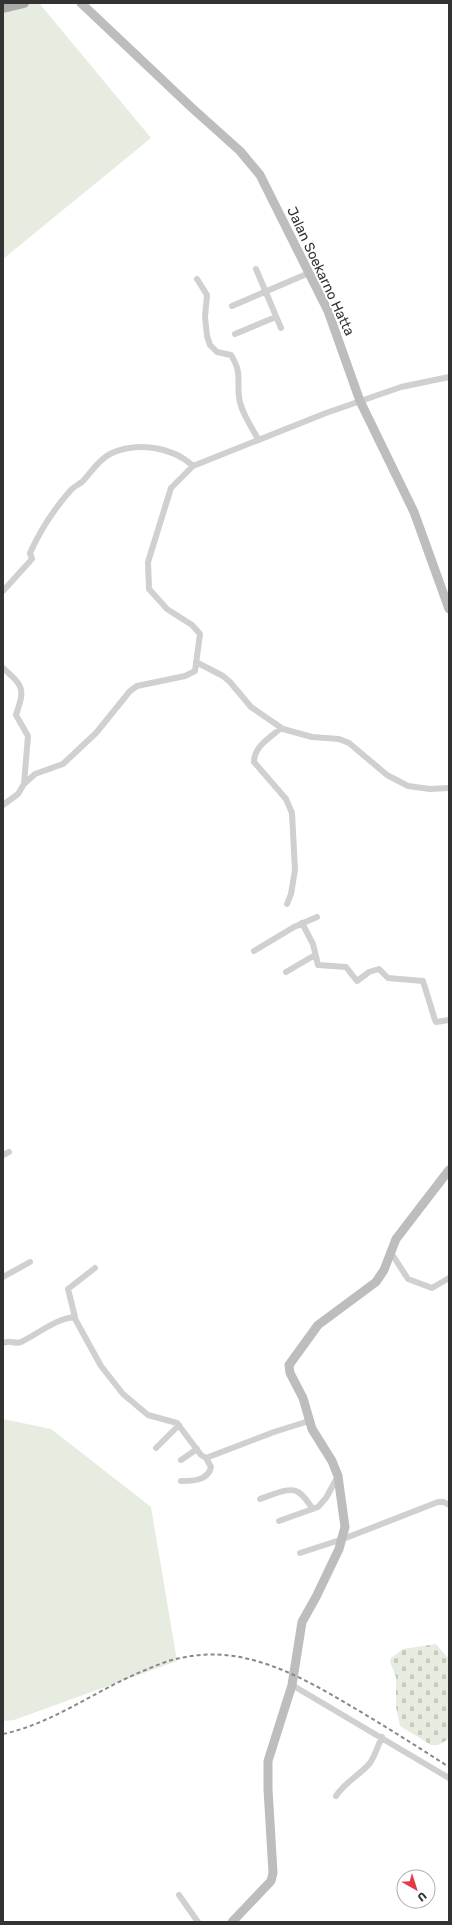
<svg xmlns="http://www.w3.org/2000/svg" width="452" height="1925" font-family="Rubik,sans-serif">
  <defs>
    <pattern id="cemetery-stones" width="16" height="16" patternUnits="userSpaceOnUse"><rect width="16" height="16" fill="#e6ecdf"/><path d="M2 7V4a2 2 0 0 1 4 0v3zM10 15v-3a2 2 0 0 1 4 0v3z" fill="#c6cbc0"/></pattern>
  </defs>
  <rect width="100%" height="100%" fill="#fff"/>
  <!-- green -->
  <path fill="#e6ecdf" d="M3,3H39L151,138L3,259Z
    M3,1419L51,1429L151,1507L177,1661L14,1720L3,1721Z"/>
  <!-- cemetery -->
  <path fill="url(#cemetery-stones)" d="M436,1644L449,1659V1739L438,1745H431L400,1726L396,1707V1677L390,1662L391,1658L403,1649Z"/>
  <g fill="none" stroke-linecap="round" stroke-linejoin="round">
    <!-- street -->
    <path stroke="#d0d0d0" stroke-width="6" d="M256,269L281,328
      M197,279L207,295L205,317L207,336L210,345L217,352L231,355C242,373 237,378 239,397C241,412 251,426 258,439
      M232,306L309,273
      M235,334L276,317
      M3,591L32,559L30,553C40,531 54,509 70,491C73,487 78,485 82,482C91,473 98,460 110,454C136,441 173,447 193,466
      M196,662L223,676L230,682L251,707L283,729L312,737L339,739L349,743L387,775L408,786L430,789L449,788
      M3,668C24,687 25,688 16,715L28,736L24,784L35,774L63,764L96,733L130,691L137,686L185,676L195,671L200,634L192,625L167,609L149,589L148,562L171,488L193,466L326,413L401,387L449,377
      M281,728C271,737 254,746 254,762L286,799L292,813L295,870L291,894L287,904
      M3,805L18,794L24,784
      M302,923L313,944L318,965L346,967L357,981L369,972L379,969L388,978L423,981L435,1020L436,1022L449,1020
      M254,951L294,927L317,917
      M286,972L315,955
      M3,1155L9,1152
      M390,1251L408,1279L432,1288L449,1278
      M3,1277L30,1262
      M75,1317L68,1289L95,1268
      M3,1343C11,1339 15,1345 21,1342C38,1334 55,1319 74,1317L101,1366L123,1394L148,1415L177,1423L201,1455L206,1458L274,1432L309,1421
      M156,1448L179,1425
      M181,1460L197,1449
      M181,1481C192,1481 208,1481 211,1467L206,1458
      M260,1499C270,1496 289,1486 298,1492C304,1495 309,1504 313,1509
      M279,1521L318,1507L326,1498L338,1476
      M300,1553L343,1539L438,1502H444L449,1505
      M292,1685L449,1778
      M336,1796C345,1782 360,1775 370,1763C375,1756 378,1745 382,1737
      M179,1895L198,1922"/>
    <!-- secondary -->
    <path stroke="#bdbdbd" stroke-width="9" d="M81,3L191,107L240,151L260,175L328,311L360,401L414,512L449,609
      M232,1922L271,1881L273,1873L268,1789V1761L292,1685L302,1622L316,1597L339,1549L345,1527L338,1476L332,1461L312,1429L303,1398L290,1373L289,1365L318,1325L376,1282L384,1270L396,1239L449,1170"/>
    <!-- primary -->
    <path stroke="#ababab" stroke-width="10" d="M3,8L24,3"/>
    <!-- rail -->
    <path stroke="#888" stroke-width="2" stroke-dasharray="4 3" stroke-linecap="butt" d="M3,1734C54,1723 96,1690 143,1671C155,1666 168,1660 181,1658C244,1643 304,1678 356,1709C388,1728 418,1747 449,1767"/>
  </g>
  <g text-anchor="middle" stroke-width="4" stroke-linejoin="round" paint-order="stroke">
    <!-- street labels -->
    <g font-size="14" fill="#333" stroke="#fff">
      <text transform="translate(321 271) rotate(65)" y="5">Jalan Soekarno Hatta</text>
    </g>
  </g>
  <!-- border -->
  <rect width="452" height="1925" fill="none" stroke="#333333" stroke-width="8"/>
  <!-- north arrow -->
  <g transform="translate(416 1889) rotate(141)"><circle r="19" fill="#ffffff" stroke="#adadad"/>
  <path d="M0-3L7 15L0 10L-7 15Z" fill="#e63946"/>
  <text y="-6" font-size="11" font-weight="bold" text-anchor="middle" fill="#333333">U</text>
  </g>
</svg>
